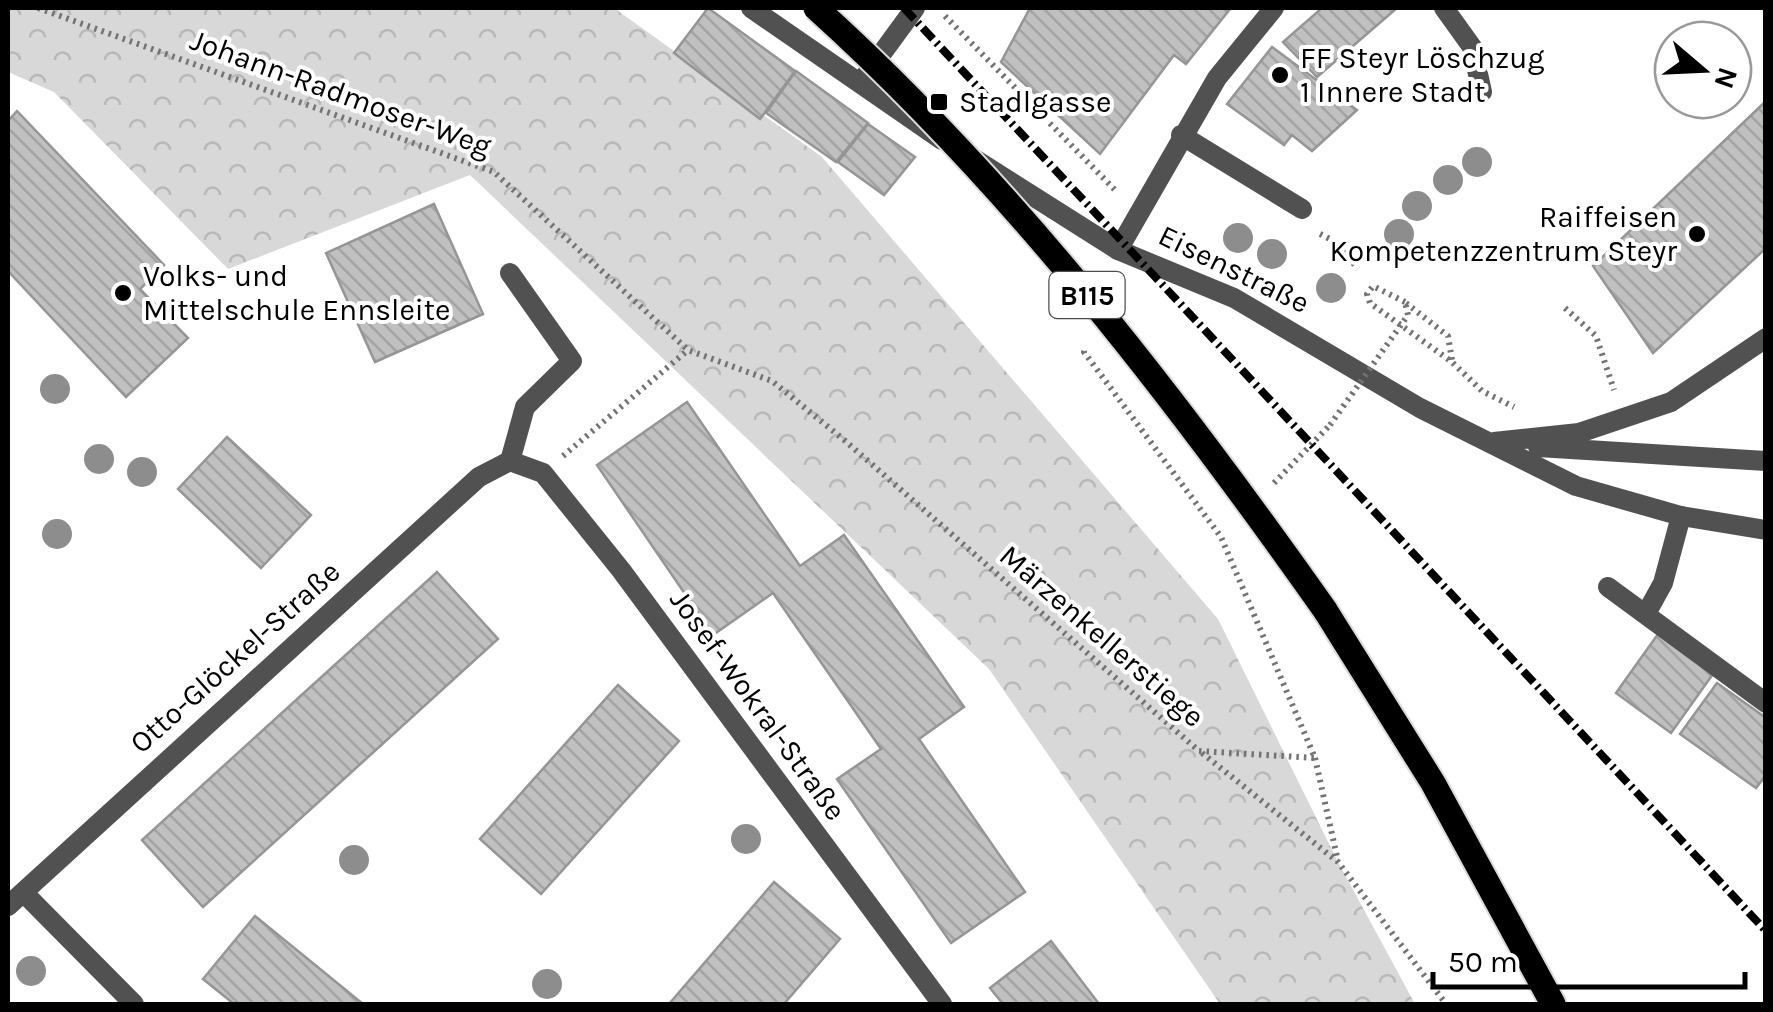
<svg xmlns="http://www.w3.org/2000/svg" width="1773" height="1012" font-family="Karla,sans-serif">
  <defs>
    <pattern id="forest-crowns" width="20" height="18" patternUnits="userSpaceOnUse" patternTransform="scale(2.5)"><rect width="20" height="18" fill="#d8d8d8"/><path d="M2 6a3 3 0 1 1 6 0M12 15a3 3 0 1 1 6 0" fill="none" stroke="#b8b8b8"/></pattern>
    <pattern id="building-back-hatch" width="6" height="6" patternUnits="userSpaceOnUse" patternTransform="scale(2.5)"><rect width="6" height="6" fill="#c0c0c0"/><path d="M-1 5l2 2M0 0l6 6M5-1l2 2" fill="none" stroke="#a3a3a3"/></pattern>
  </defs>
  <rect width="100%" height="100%" fill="#fff"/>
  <!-- forest -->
  <path fill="url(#forest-crowns)" d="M8,8H614L822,157L1218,619L1338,862L1415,1004H1220L989,669L470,175L228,269L54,92L8,72Z"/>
  <!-- building -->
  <path fill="url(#building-back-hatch)" stroke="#959595" stroke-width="2.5" d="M708,8L795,71L760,119L674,53Z
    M1030,8H1229L1230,9L1186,64L1174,55L1100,154L1001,62Z
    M1322,8H1397L1317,77L1283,42Z
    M1272,47L1357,110L1312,151L1292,135L1284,145L1227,104Z
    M796,71L868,123L836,162L766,113Z
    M1766,101V248L1653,353L1593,266Z
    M17,111L164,265L140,289L188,338L126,397L8,271V121Z
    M868,124L915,157L884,195L838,162Z
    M434,204L483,314L375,362L326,253Z
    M687,402L800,566L844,535L964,707L919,739L1025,892L951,943L837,779L881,749L773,593L713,635L597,465Z
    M227,437L311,515L261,568L178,489Z
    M437,572L498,639L203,907L142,840Z
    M1658,634L1713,674L1671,733L1616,693Z
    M1717,683L1766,718V775L1756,788L1680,734Z
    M618,685L679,741L541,894L480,839Z
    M774,882L840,939L784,1004H669Z
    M255,916L363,1004H234L203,979Z
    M1051,941L1099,1004H1003L990,988Z"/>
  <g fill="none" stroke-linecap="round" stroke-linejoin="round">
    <!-- primary casing -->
    <g stroke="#dbdbdb" stroke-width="29">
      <path id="primary" d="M1325,610L1433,783L1553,1004"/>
    </g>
    <!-- path -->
    <path stroke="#737373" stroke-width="6" stroke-dasharray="2.5 5" stroke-linecap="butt" d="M38,8L494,172L688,350L772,381L843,439L1199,751L1315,758L1221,537L1084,352L1086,347
      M945,16L1118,193
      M1320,234L1336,242L1358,269
      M1405,302L1373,286L1367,294L1370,303L1452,362L1482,391L1514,407
      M1406,303L1448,336L1452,360
      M1565,308L1596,336L1614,390
      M563,456L688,350
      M1274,483L1330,425
      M1202,753L1338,862L1446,1004
      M1315,758L1338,861"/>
    <!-- service -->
    <path stroke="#515151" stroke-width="20" d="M1444,8L1472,47L1482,92
      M1181,135L1302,209
      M510,461L525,407L572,361L510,273
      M1608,587L1766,703
      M1647,612L1663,583L1681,516"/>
    <!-- minor -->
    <path stroke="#515151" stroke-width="20" d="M866,75L915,8
      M1118,250L1217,78L1274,8
      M23,892L134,1004
      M8,906L479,477L510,461L543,473L621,570L942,1004"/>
    <!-- tertiary -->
    <path stroke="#515151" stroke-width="20" d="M751,8L942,140
      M976,160L1118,250L1234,298L1420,408L1576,486L1681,516L1766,530
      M1494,442L1579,433L1671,402L1766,338
      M1538,447L1766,461"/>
    <!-- primary -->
    <use href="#primary" stroke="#000" stroke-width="25"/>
    <!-- rail -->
    <path stroke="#000" stroke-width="8" stroke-dasharray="15 5 2.5 5" stroke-linecap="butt" d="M904,8L1766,931"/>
    <!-- primary-bridge casing -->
    <g stroke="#dbdbdb" stroke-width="29" stroke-linecap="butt">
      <path id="primary-bridge" d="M816,8C1011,184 1174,396 1325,610"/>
    </g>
    <!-- path-bridge -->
    <path stroke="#737373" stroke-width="6" stroke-dasharray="2.5 5" stroke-linecap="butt" d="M1330,425L1408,315L1405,302"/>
    <!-- primary-bridge -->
    <use href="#primary-bridge" stroke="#000" stroke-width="25"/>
  </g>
  <!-- trees -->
  <g fill="#8d8d8d">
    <circle cx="1477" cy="162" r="15"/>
    <circle cx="1448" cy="180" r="15"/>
    <circle cx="1417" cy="206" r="15"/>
    <circle cx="1399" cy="234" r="15"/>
    <circle cx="1238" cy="238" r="15"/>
    <circle cx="1272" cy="254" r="15"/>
    <circle cx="1331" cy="288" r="15"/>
    <circle cx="55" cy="389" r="15"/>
    <circle cx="99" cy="459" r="15"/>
    <circle cx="142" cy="472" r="15"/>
    <circle cx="57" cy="534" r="15"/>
    <circle cx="746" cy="839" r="15"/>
    <circle cx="354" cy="860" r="15"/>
    <circle cx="31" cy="971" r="15"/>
    <circle cx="547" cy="984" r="15"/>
  </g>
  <!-- markers -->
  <g fill="#000" stroke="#fff" stroke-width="4">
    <circle cx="1280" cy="75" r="10"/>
    <rect x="929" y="92" width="20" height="20" rx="5"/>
    <circle cx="1697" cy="234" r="10"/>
    <circle cx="123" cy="293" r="10"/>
  </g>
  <g text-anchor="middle" stroke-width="8" stroke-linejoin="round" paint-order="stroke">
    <!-- shield labels -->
    <rect fill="#fff" stroke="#4c4c4c" stroke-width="2.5" x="1049.5" y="272" width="75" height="46" rx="8"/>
    <g font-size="28" font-weight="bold" fill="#000">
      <text x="1087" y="305">B115</text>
    </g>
    <!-- poi labels -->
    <g font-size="30" fill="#000" stroke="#fff" text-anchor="start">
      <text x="1300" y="68">FF Steyr Löschzug<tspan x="1300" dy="34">1 Innere Stadt</tspan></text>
      <text x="959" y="112">Stadlgasse</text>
      <text x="1677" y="227" text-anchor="end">Raiffeisen<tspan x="1677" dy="34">Kompetenzzentrum Steyr</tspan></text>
      <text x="143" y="286">Volks- und<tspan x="143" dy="34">Mittelschule Ennsleite</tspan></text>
    </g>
    <!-- street labels -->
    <g font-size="30" fill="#000" stroke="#fff">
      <text transform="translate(341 93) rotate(20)" y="10">Johann-Radmoser-Weg</text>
      <text transform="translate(1234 269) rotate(26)" y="10">Eisenstraße</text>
      <text transform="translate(1102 636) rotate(41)" y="10">Märzenkellerstiege</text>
      <text transform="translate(235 657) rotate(-42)" y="10">Otto-Glöckel-Straße</text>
      <text transform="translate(758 705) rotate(54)" y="10">Josef-Wokral-Straße</text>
    </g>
  </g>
  <!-- border -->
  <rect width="1773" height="1012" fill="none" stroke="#000000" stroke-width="20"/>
  <!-- north arrow -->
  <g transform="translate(1703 70) rotate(109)"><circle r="48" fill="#ffffff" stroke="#999999" stroke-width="2.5"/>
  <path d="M0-8L18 38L0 25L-18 38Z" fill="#000000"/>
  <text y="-15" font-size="28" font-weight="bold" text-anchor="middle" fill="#000000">N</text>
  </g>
  <!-- scale -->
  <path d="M1433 972v15h312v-15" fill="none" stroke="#000000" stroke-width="5"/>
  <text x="1448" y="972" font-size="30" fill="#000000" stroke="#ffffff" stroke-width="8" paint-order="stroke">50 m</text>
</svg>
